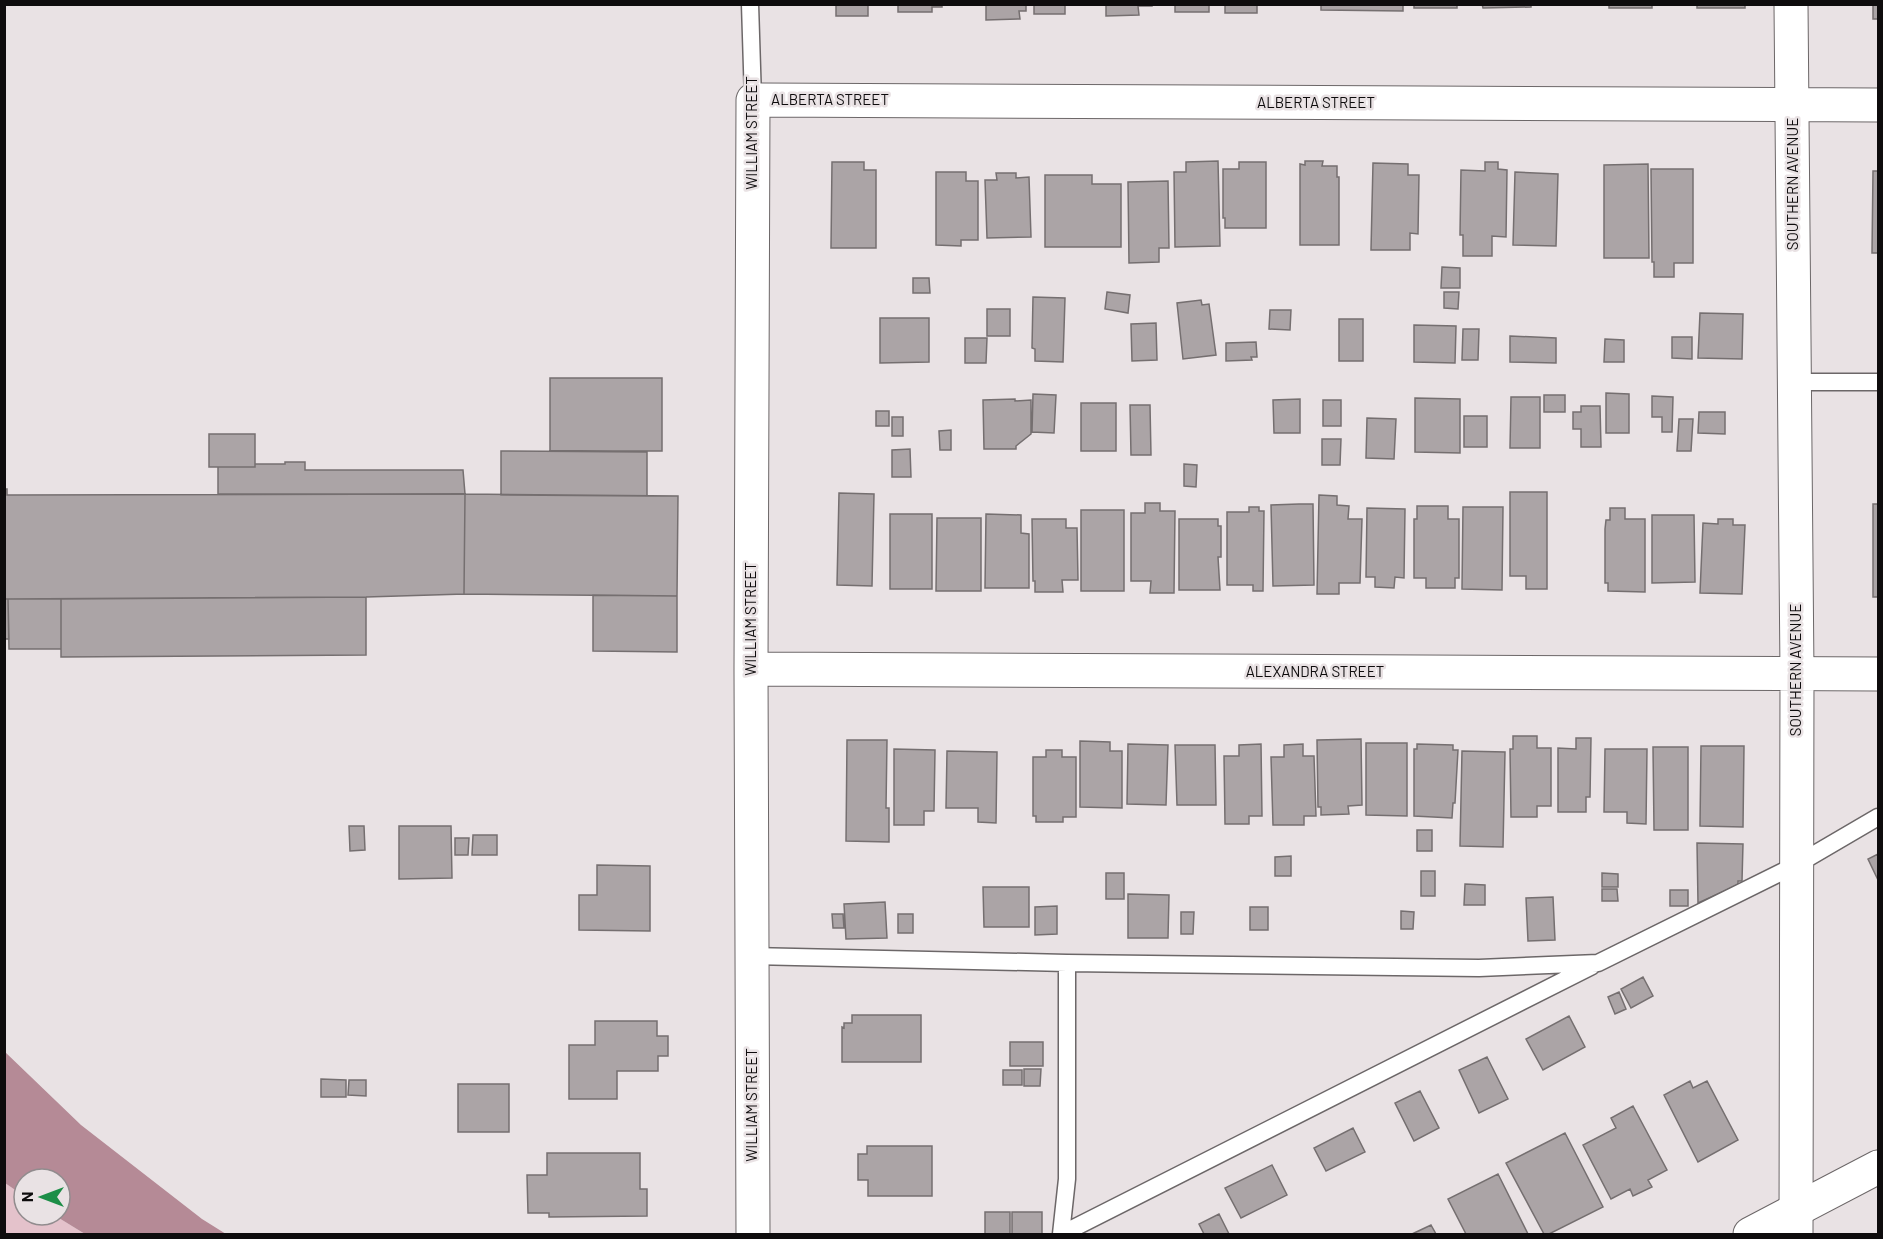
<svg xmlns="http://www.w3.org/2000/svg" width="1883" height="1239" font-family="Barlow,sans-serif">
  <rect width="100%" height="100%" fill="#e9e2e4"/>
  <!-- green -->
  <path fill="#e4c2cb" d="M5,1183L24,1196V1215H54L85,1234H5Z"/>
  <!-- water -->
  <path fill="#b58a96" d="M4,1051L81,1125L202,1219L226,1234H85L54,1215H60V1179H24V1196L5,1183Z"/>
  <!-- building -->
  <path fill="#aba4a6" stroke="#756f70" stroke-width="1.5" d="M836,4H868V16H836Z
    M898,4H942V7H932V12H898Z
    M986,4H1026V11H1019L1020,19L986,20Z
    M1034,4H1076V5H1065V14H1034Z
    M1106,4H1152V6H1138L1139,15L1106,16Z
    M1175,4H1209V12H1175Z
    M1225,4H1257V13H1225Z
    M1321,4H1403V11L1321,10Z
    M1414,4H1457V8H1414Z
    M1482,4H1531V7L1483,8Z
    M1609,4H1652V8H1609Z
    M1697,4H1745V8H1697Z
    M1873,4H1878V19H1873Z
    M1218,161L1220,246L1175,247L1174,172H1186V162Z
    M1305,161H1323L1322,166H1337V177H1339V245H1300V164L1305,165Z
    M832,162H864V170H876V248H831Z
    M1239,162H1266V228H1225V218H1223V169H1239Z
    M1485,162H1498V169L1507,170L1506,237L1492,236V256H1463V235H1460L1461,170L1485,171Z
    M1373,163L1408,164V175H1419L1418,234L1410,233V250H1371Z
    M1648,164L1649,258H1604V165Z
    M1651,169H1693V263H1674V277H1654V262H1652Z
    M1873,171H1878V253H1872Z
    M936,172H966V181H978V240H961V246L936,245Z
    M1515,172L1558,174L1556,246L1513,245Z
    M996,173H1016V178L1029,177L1031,237L987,238L985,180H997Z
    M1045,175H1092V184H1121V247H1045Z
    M1168,181L1169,248H1159V262L1129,263L1128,182Z
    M1442,267L1460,268V288H1441Z
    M913,278H929L930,293H913Z
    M1107,292L1130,295L1128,313L1105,309Z
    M1444,292H1459L1458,309L1444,308Z
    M1033,297L1065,298L1063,362L1035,361V349L1032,348Z
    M1201,300L1202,305L1209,304L1216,355L1183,359L1177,303Z
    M987,309H1010V336H987Z
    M1270,310H1291L1290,330L1269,329Z
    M1700,313L1743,314L1742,359L1698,358Z
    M880,318H929V362L880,363Z
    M1339,319H1363V361H1339Z
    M1156,323L1157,360L1132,361L1131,324Z
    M1414,325L1456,326L1455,363L1414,362Z
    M1463,329H1479L1478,360H1462Z
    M1510,336L1556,338V363L1510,362Z
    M1672,337H1692V359L1672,358Z
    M965,338H987L986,363H965Z
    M1605,339L1624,340V362H1604Z
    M1256,342L1257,357H1251L1252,360L1226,361V343Z
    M550,378H662V451H550Z
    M1606,393L1629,394V433H1606Z
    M1033,394L1056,395L1054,433L1032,432Z
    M1544,395H1565V412H1544Z
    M1652,396L1673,397L1672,432H1662V417H1652Z
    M1511,397H1540V448H1510Z
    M1415,398L1460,399V453L1415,452Z
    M1015,399V401L1031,400V434L1016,446V449H984L983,400Z
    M1300,399V433H1274L1273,400Z
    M1323,400H1341V426H1323Z
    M1081,403H1116V451H1081Z
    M1130,405H1150L1151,455H1131Z
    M1581,406H1600L1601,447H1581V429H1573V412H1581Z
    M876,411H889V426H876Z
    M1699,412H1725V434L1698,433Z
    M1464,416H1487V447H1464Z
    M892,417H903V436H892Z
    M1367,418L1396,419L1394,459L1366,458Z
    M1679,419H1693L1691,451H1677Z
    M951,430V450H940L939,431Z
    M209,434H255V467H209Z
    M1322,439H1341L1340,465H1322Z
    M910,449L911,477H892V450Z
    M501,451L647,452V496L501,495Z
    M285,462H305V470H463L465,494H218V467H255V464H285Z
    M1184,464L1197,465L1196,487L1184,486Z
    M4,489H7V495L465,494L464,594L366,597L4,599Z
    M1510,492H1547V589H1526V576H1510Z
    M839,493L874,494L872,586L837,585Z
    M465,494L678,496L677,596L464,594Z
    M1319,495L1337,496V505L1349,506L1348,519H1362L1360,583H1339V594H1317Z
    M1145,503H1160V511H1175L1174,593H1150L1151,581H1131V513H1145Z
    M1299,504H1313L1314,585L1273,586L1271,505Z
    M1873,504H1878V597H1873Z
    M1417,506H1448V519H1459V578H1455V588H1426V578H1414V519H1417Z
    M1249,507H1259V511H1264L1263,591H1253V585H1227V512H1249Z
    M1463,507H1503L1502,590L1462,589Z
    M1367,508L1405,509L1404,578L1395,577L1394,588L1375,587V577H1366Z
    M1610,508H1625V519H1645V592L1608,591V583H1605V529L1606,520H1610Z
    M1081,510H1124V591H1081Z
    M890,514H932V589H890Z
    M986,514L1021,515V533L1029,534V588H985Z
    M1652,515H1694L1695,582L1652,583Z
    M937,518H981V591H936Z
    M1032,519H1066V528H1077L1078,580H1062L1063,592H1035V581H1033Z
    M1179,519H1218V526H1221V557H1218L1220,590H1179Z
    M1718,519H1733V525H1745L1742,594L1700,593L1703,523L1718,524Z
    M593,595L677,596V652L593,651Z
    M366,597V655L61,657V599Z
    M4,599H8L9,639H4Z
    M8,599H61V649H9Z
    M1513,736H1537V748H1551V806H1537V817H1511L1510,749H1513Z
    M1576,738H1591L1590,797H1586V812H1558V748L1576,749Z
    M1361,739L1362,805L1348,806L1349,814L1321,815V807H1318L1317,740Z
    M847,740H887L886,808H889V842L846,841Z
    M1080,741L1110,742V751H1122V808L1080,807Z
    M1366,743H1407V816L1366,815Z
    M1128,744L1168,745L1166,805L1127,804Z
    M1261,744L1262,816H1249V824H1225L1224,756H1239V745Z
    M1303,744V756H1314L1316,816H1304V825H1273L1271,757H1284V745Z
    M1417,744L1453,745V750H1458L1455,803H1453L1452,818L1414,816V749H1417Z
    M1175,745H1215L1216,805H1177Z
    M1701,746H1744L1743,827L1700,826Z
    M1653,747H1688V830H1654Z
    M894,749L935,750L934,811H924V825H894Z
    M1605,749H1647L1646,824L1627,823V812H1604Z
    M1046,750H1062V757H1076V817H1063V822H1036V816H1033V757H1046Z
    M947,751L997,752L996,823L978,822V808H946Z
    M1462,751L1505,752L1503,847L1460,846Z
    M349,826H364L365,850L350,851Z
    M399,826H451L452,878L399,879Z
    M1417,830H1432V851H1417Z
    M473,835H497V855H472Z
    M455,838H469L468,855H455Z
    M1697,843L1743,844L1742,881H1738V885L1698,903Z
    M1878,854V880L1868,859Z
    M1291,856V876H1275V857Z
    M597,865L650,866V931L579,930V895H597Z
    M1421,871H1435V896H1421Z
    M1106,873H1124V899H1106Z
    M1602,873L1618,874V887H1602Z
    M1465,884L1485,885V905H1464Z
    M983,887H1029V927H984Z
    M1602,889H1617L1618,901H1602Z
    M1670,890H1688V906H1670Z
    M1128,894L1169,895L1168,938H1128Z
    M1553,897L1555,940L1528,941L1526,898Z
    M885,902L887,938L846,939L844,904Z
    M1057,906V934L1035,935V907Z
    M1250,907H1268V930H1250Z
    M1401,911L1414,912L1413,929H1401Z
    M1181,912H1194L1193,934H1181Z
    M832,914H843L844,928H833Z
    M898,914H913V933H898Z
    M1643,977L1653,996L1631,1008L1621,989Z
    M1619,992L1626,1009L1615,1014L1608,997Z
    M852,1015H921V1062H842V1027L844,1028V1023H852Z
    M1569,1016L1585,1047L1543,1070L1526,1039Z
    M595,1021H657V1036H668V1056H658V1071H617V1099H569V1045H595Z
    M1010,1042H1043V1066H1010Z
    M1487,1057L1508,1099L1479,1113L1459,1070Z
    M1024,1069H1041L1040,1086H1024Z
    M1003,1070H1022V1085H1003Z
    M321,1079L346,1080V1097H321Z
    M349,1080H366V1096L348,1095Z
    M1690,1081L1693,1088L1707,1081L1738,1140L1698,1162L1664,1095Z
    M458,1084H509V1132H458Z
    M1420,1091L1439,1128L1414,1141L1395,1103Z
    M1633,1106L1667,1170L1648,1180L1652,1187L1633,1196L1630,1189L1611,1199L1583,1145L1616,1128L1611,1118Z
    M1353,1128L1365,1152L1326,1171L1314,1148Z
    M1565,1133L1603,1207L1549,1234H1544L1506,1163Z
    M867,1146H932V1196H868V1180H858V1154H867Z
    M547,1153H640V1189H647V1216L549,1217V1213H528L527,1175H547Z
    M1272,1165L1287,1195L1241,1218L1225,1188Z
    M1498,1174L1528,1234H1466L1448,1199Z
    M985,1212H1010V1234H985Z
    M1012,1212H1042V1234H1012Z
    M1219,1214L1229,1234H1204L1199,1224Z
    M1431,1225L1436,1234H1412Z"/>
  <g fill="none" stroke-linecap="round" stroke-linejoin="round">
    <!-- service casing -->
    <g stroke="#6c6768" stroke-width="19">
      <path id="service" d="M750,4L753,100
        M1794,382H1878
        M752,956L1067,963L1479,968L1598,963L1796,865L1878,817
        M1061,1234L1067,1179V963
        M1062,1234L1592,966"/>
    </g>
    <!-- minor casing -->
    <g stroke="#6c6768" stroke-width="35">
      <path id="minor" d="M1791,4L1797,674L1796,1234
        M751,669L1878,674
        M753,1234L751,669L753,100L1878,105"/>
    </g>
    <!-- secondary casing -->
    <g stroke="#6c6768" stroke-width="35">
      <path id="secondary" d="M1750,1234L1878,1167"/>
    </g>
    <!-- service -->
    <use href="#service" stroke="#fff" stroke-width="16"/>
    <!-- minor -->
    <use href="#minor" stroke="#fff" stroke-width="33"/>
    <!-- secondary -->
    <use href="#secondary" stroke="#fff" stroke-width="33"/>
  </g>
  <g text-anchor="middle" stroke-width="5" stroke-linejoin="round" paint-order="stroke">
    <!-- street labels -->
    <g font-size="15" fill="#0e0c0d" stroke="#e9e2e4">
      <text x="830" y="105">ALBERTA STREET</text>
      <text x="1316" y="108">ALBERTA STREET</text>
      <text transform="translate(752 133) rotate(-90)" y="5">WILLIAM STREET</text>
      <text transform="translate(1793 184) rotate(-90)" y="5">SOUTHERN AVENUE</text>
      <text transform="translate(751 619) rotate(-90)" y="5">WILLIAM STREET</text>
      <text transform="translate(1796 670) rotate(-90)" y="5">SOUTHERN AVENUE</text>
      <text x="1315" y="677">ALEXANDRA STREET</text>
      <text transform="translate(752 1105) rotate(-90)" y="5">WILLIAM STREET</text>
    </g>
  </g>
  <!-- border -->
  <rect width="1883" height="1239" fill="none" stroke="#0e0c0d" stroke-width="12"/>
  <!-- north arrow -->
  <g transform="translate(42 1197) rotate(270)"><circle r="28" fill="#e9e2e4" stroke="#918c8e" stroke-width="1.5"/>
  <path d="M0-4.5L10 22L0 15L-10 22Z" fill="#1c8e47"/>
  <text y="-9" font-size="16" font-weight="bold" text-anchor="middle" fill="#0e0c0d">N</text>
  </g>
</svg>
